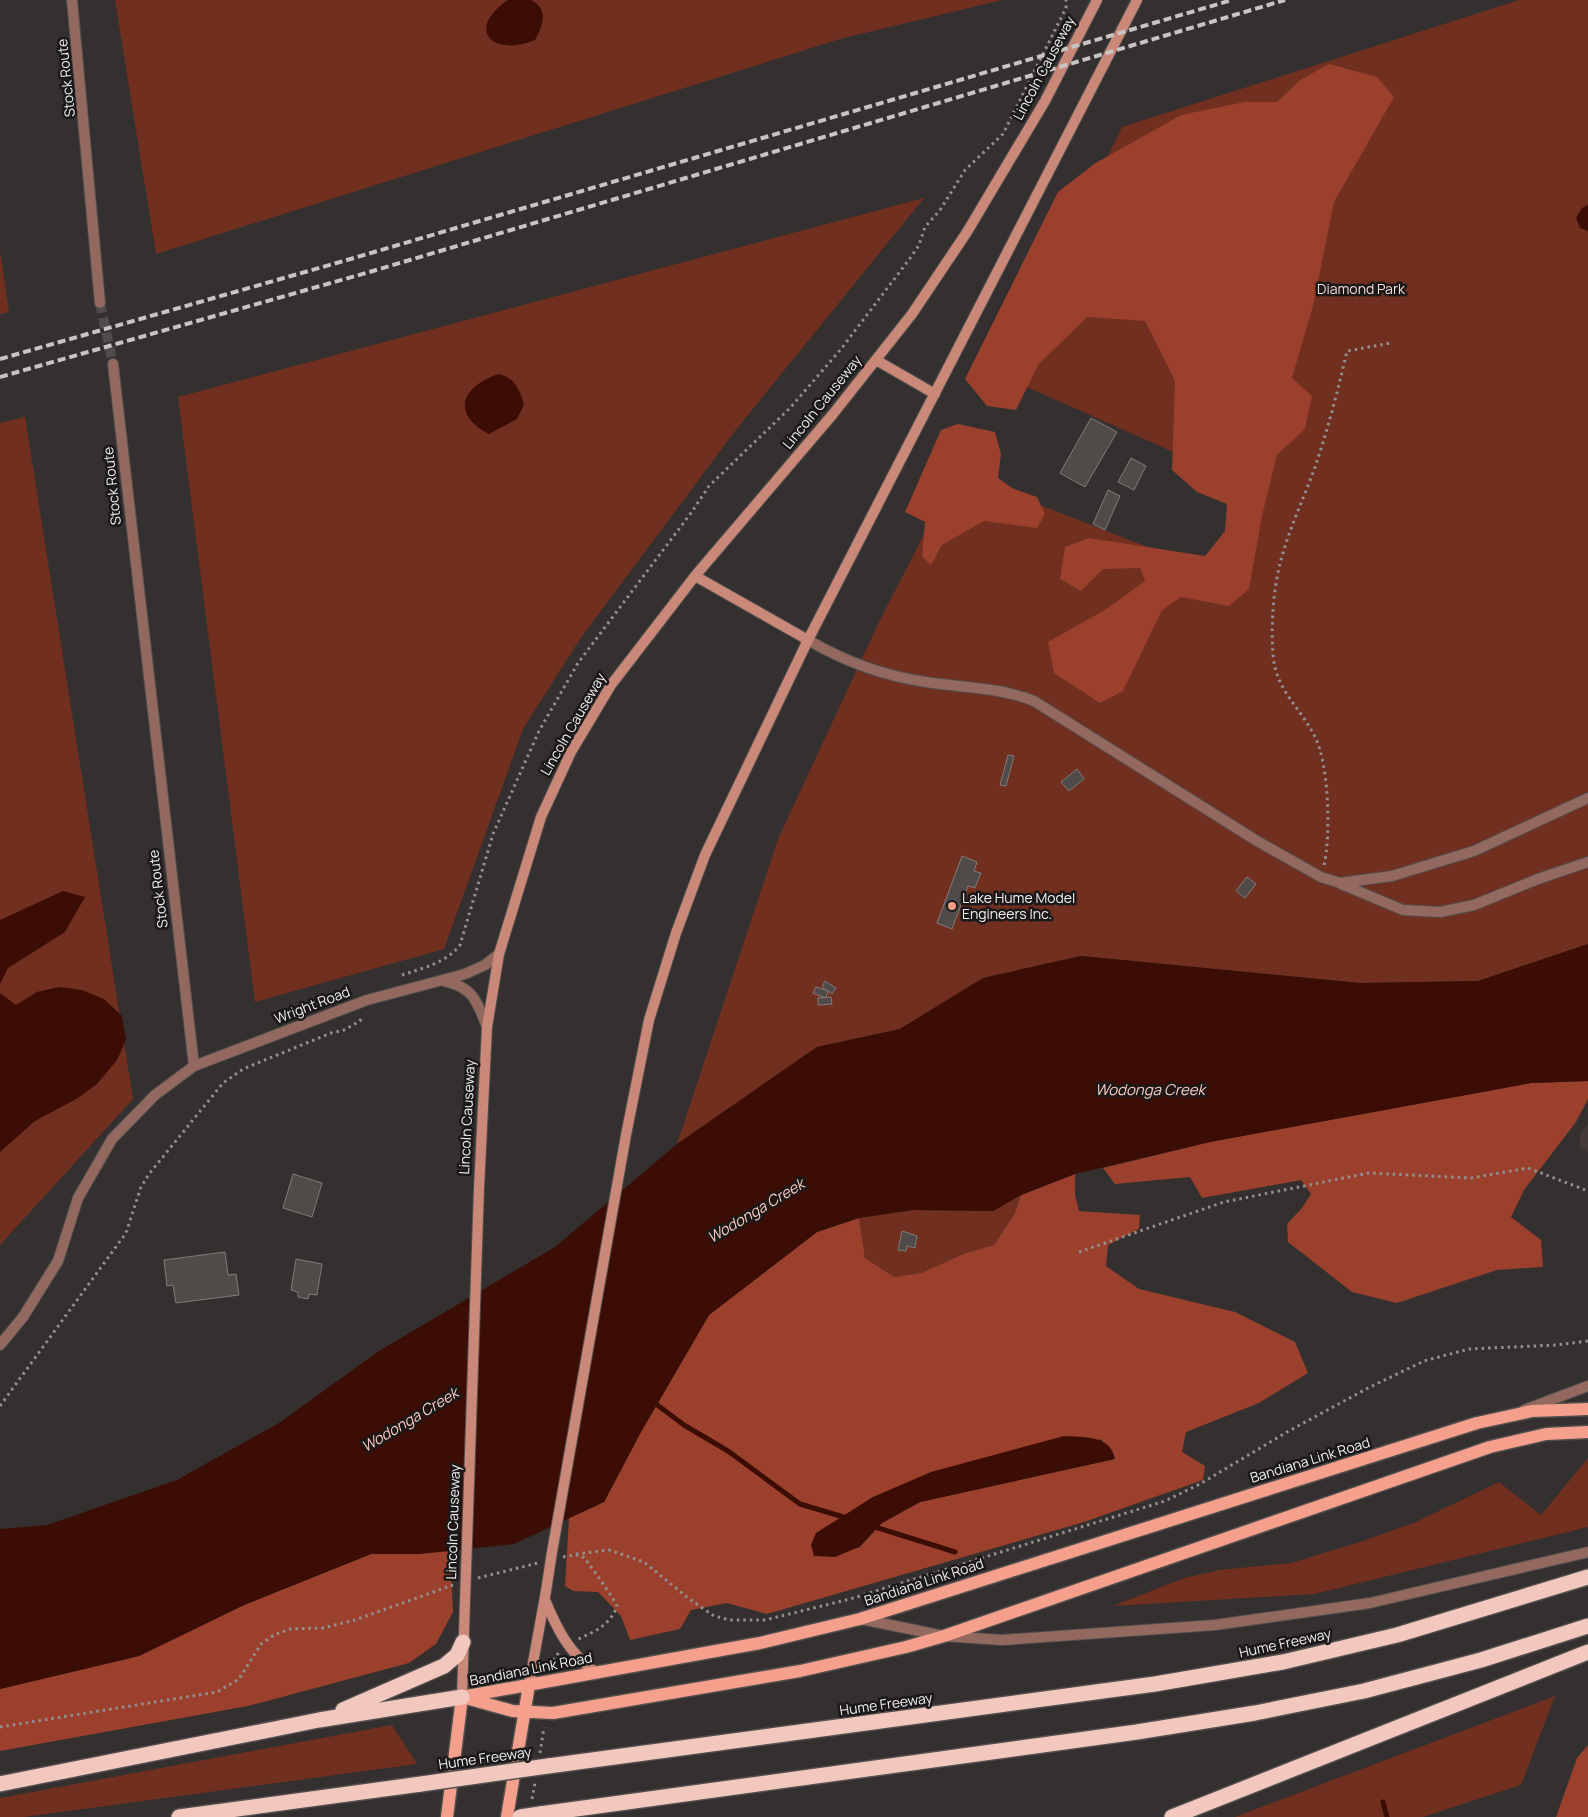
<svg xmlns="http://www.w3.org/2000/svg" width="1588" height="1817" font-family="Manrope,sans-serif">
  <rect width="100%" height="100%" fill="#34302f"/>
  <!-- built -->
  <path fill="#443936" d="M1588,1124V1153L1579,1145L1581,1133Z"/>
  <!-- green -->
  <path fill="#712f20" d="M115,0H1002L840,39L156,254Z
    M1519,0H1588V944L1478,981L1360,983L1081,956L983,978L900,1029L817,1047L677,1144L778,839L879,622L956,472L1237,582L1252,487L1002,376L1122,127Z
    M924,198L735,431L580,639L523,729L444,949L255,1002L178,397Z
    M0,251L9,312L0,314Z
    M25,417L133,1099L0,1245V423Z
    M1021,1195L1015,1213L994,1245L966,1253L921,1273L894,1277L865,1258L859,1218L913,1210L993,1211Z
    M1588,1458V1527L1314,1594L1113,1606L1184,1578L1220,1570L1291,1563L1363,1541L1416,1522L1499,1482L1541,1515Z
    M1555,1696L1521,1785L1423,1817H1235Z
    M392,1725L417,1764L24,1817H0V1798Z"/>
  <!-- forest -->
  <path fill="#9a402d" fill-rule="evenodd" d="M1329,64L1377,77L1394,97L1334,202L1313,306L1292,378L1312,396L1305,429L1277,455L1262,516L1249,589L1229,606L1181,597L1162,610L1123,691L1100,703L1054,673L1048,642L1108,608L1145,581L1140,568L1103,569L1081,591L1060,579L1065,547L1089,538L1205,556L1225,531L1227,504L1197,492L1172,470L1175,381L1145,321L1087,317L1038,365L1016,410L987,406L965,379L1058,192L1094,164L1181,115L1245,102H1277L1300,80Z
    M958,424L995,432L1001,454L998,478L1012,488L1037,497L1045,514L1037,528L984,521L942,545L931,565L922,556L925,522L905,512L941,430Z
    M1588,1081V1099L1576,1122L1524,1190L1511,1217L1541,1240L1543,1267L1497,1270L1397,1303L1352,1292L1288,1242L1287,1224L1302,1208L1311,1194L1301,1180L1202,1198L1190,1177L1115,1184L1103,1168L1210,1142L1531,1083Z
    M1075,1174V1195L1079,1211L1140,1215L1139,1229L1108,1245L1106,1266L1139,1289L1235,1312L1295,1342L1308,1373L1259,1403L1186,1432L1182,1452L1205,1466L1203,1480L1084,1522L767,1614L727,1603L691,1610L680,1629L630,1640L621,1616L598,1592L573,1591L565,1586L569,1518L604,1502L641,1432L709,1315L817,1232L859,1218L865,1258L894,1277L921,1273L966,1253L994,1245L1015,1213L1021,1195ZM1101,1439L1114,1459L920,1502L882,1523L859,1548L816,1533Z
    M450,1551L453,1612L436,1644L409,1663L248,1706L0,1751V1689L139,1656L244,1605L371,1554Z
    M1588,1745V1817H1556L1577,1758Z"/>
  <!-- water -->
  <path fill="#3b0d04" d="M508,0H531C549,9 543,26 535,40C492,58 465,29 508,0Z
    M1588,205V231L1580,228L1576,218L1582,208Z
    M499,374C515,378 520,390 524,405L517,419L489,434C450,414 462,386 499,374Z
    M63,891L85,897L65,932L8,968L0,984V920Z
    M1588,944V1081L1531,1083L1210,1142L1075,1174L1021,1195L993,1211L913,1210L859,1218L817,1232L709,1315L641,1432L604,1502L514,1544L420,1554H371L244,1605L139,1656L0,1689V1529L47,1525L177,1480L279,1423L379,1351L555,1247L677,1144L817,1047L900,1029L983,978L1081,956L1360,983L1478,981Z
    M59,987L82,990L104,999L122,1016L126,1040L117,1060L97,1084L78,1098L35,1121L0,1152V993L16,1005L37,992Z
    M1064,1436C1083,1437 1111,1435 1115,1459L920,1502L882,1523L859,1547L835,1557L814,1556L811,1545L816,1533L873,1497L931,1472Z"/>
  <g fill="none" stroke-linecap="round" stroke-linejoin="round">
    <!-- stream -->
    <path stroke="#3b0d04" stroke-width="5" d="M652,1401L684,1425L728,1451L800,1504L847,1518
      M872,1526L955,1552
      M1383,1802L1387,1817"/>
  </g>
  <!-- building -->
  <path fill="#504a49" stroke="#817b7a" d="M1091,418L1117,432L1085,487L1060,473Z
    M1131,458L1146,466L1134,490L1118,482Z
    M1108,490L1120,496L1105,530L1093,524Z
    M1008,755L1014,756L1006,786L1000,785Z
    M1077,769L1084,779L1069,791L1061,782Z
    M962,856L977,862L974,871L981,873L975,888L968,886L952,929L937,923Z
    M1247,877L1256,884L1245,898L1236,891Z
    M825,981L836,988L832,994L822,987Z
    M816,987L828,991L826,998L813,993Z
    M831,997L832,1004L818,1005V998Z
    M293,1174L322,1183L312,1217L283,1208Z
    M902,1231L917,1236L915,1248L907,1246L906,1251L898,1250Z
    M225,1252L228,1275L236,1274L239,1295L176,1303L173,1285L167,1286L164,1260Z
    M296,1259L322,1264L317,1295L309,1294L308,1299L298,1297V1292L291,1290Z"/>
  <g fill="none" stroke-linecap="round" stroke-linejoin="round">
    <!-- minor-tunnel -->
    <path stroke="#504c4c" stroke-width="10" stroke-dasharray="10 5" stroke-linecap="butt" d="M100,303L113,364"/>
    <!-- service casing -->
    <g stroke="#524e4d" stroke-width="12">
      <path id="service" d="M808,640C844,661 884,676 926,682C963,688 999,687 1034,701L1257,841L1321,877L1340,883L1392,876L1474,851L1588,798
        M1341,884L1403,910L1440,912L1474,905L1538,879L1588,862
        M1524,1410L1588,1386
        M861,1619L944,1636L1002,1640L1215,1625L1370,1603L1588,1552"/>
    </g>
    <!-- minor casing -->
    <g stroke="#524e4d" stroke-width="12">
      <path id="minor" d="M72,0L100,303
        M113,364L194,1066
        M444,981C473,987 477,1001 487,1027
        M0,1345L23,1317L58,1261L78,1198L112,1139L155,1095L194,1066L367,1000L465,974L485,965L499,954"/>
    </g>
    <!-- secondary casing -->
    <g stroke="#524e4d" stroke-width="12">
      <path id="secondary" d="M876,360L935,394
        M695,576L808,640
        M479,1188L487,1027L499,954L541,817L571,752L611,685L695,576L833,414L912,314L967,232L1045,101L1097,0
        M552,1552L626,1135L649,1020L676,933L705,855L808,640L1137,0
        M545,1600C557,1629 569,1653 595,1672
        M529,1685L546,1591
        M462,1697L465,1601"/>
    </g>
    <!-- primary casing -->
    <g stroke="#524e4d" stroke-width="15">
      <path id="primary" d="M467,1696L760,1643L860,1619L1477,1423L1532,1411L1588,1409
        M462,1697L513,1711L553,1713L800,1671L906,1647L944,1636L1490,1447L1546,1434L1588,1432
        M447,1817L462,1697
        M507,1817L529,1685"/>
    </g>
    <!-- motorway casing -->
    <g stroke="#524e4d" stroke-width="18">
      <path id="motorway" d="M343,1710L444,1666L457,1655L463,1642
        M548,1766L1155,1684L1283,1662L1397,1635L1588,1577
        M0,1784L319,1720L462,1697
        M540,1814L1137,1732L1255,1713L1364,1691L1481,1660L1588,1626
        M179,1817L421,1784
        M1172,1817L1588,1652"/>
    </g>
    <!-- path -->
    <path stroke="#93908f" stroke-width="3" stroke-dasharray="2.5 4" stroke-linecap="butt" d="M1324,865C1331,836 1329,764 1315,737C1301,708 1275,690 1273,654C1271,625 1273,589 1281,560C1289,529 1304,498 1315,467C1328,429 1338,390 1347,351L1391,343
      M402,975C423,968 446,963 460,945L493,834L539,731L578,663L691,513L709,486L791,407L841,349L911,257L919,245L925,227L940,210L965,170L1003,134L1066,8V0
      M1079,1252L1224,1202L1369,1173L1471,1178L1528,1168L1588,1191
      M0,1406L126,1233L141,1187L149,1174L223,1083L243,1069L331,1033L344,1030L360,1021L362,1016
      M576,1554L609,1550L644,1562L688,1598L714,1616L730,1620H765L850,1599L1165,1501L1200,1484L1287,1432L1368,1388L1424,1361L1469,1349L1556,1345L1588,1341
      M563,1557C570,1556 577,1553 583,1557C587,1560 614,1599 617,1606C611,1624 595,1632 578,1639
      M478,1578L538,1563
      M550,1666L559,1652
      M0,1727L217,1692L239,1679L261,1644L274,1635L290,1629L323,1628L355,1620L453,1585
      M540,1753L544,1727
      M532,1799L535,1783"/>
    <!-- service -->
    <use href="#service" stroke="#93695f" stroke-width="10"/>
    <!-- minor -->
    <use href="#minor" stroke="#93695f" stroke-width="10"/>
    <!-- secondary -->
    <use href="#secondary" stroke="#ca8878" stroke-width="10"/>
    <!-- primary -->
    <use href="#primary" stroke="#f5a08c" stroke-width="12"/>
    <!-- motorway -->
    <use href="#motorway" stroke="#f2c8be" stroke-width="15"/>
    <!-- rail -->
    <path stroke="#c7c4c3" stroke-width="4" stroke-dasharray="8 4" stroke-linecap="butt" d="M0,359L347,260L1232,0
      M0,377L366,273L1285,0"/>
    <!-- secondary-bridge casing -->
    <g stroke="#524e4d" stroke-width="12" stroke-linecap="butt">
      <path id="secondary-bridge" d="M546,1591L552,1552
        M465,1601L479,1188"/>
    </g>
    <!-- motorway-bridge casing -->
    <g stroke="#524e4d" stroke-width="18" stroke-linecap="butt">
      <path id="motorway-bridge" d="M421,1784L548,1766
        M520,1817L540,1814"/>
    </g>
    <!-- secondary-bridge -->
    <use href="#secondary-bridge" stroke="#ca8878" stroke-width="10"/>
    <!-- motorway-bridge -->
    <use href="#motorway-bridge" stroke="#f2c8be" stroke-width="15"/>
  </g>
  <!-- markers -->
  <circle fill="#f49e89" stroke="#1a1818" stroke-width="2" cx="952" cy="906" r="5"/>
  <g text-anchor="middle" stroke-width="5" stroke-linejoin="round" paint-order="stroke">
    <!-- street labels -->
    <g font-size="14" fill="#f1eeed" stroke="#1a1818">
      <text transform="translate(1044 68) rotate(-62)" y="5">Lincoln Causeway</text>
      <text transform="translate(66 78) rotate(-96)" y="5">Stock Route</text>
      <text transform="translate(822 402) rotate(-51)" y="5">Lincoln Causeway</text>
      <text transform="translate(112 486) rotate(-96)" y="5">Stock Route</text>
      <text transform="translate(573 724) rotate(-60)" y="5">Lincoln Causeway</text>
      <text transform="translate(158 889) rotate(-97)" y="5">Stock Route</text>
      <text transform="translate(312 1005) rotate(-21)" y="5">Wright Road</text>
      <text transform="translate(467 1117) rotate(-87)" y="5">Lincoln Causeway</text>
      <text transform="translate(1310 1460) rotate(-17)" y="5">Bandiana Link Road</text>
      <text transform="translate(453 1522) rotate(-88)" y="5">Lincoln Causeway</text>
      <text transform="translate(924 1582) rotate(-18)" y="5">Bandiana Link Road</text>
      <text transform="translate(1285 1643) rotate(-12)" y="5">Hume Freeway</text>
      <text transform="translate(531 1669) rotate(-11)" y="5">Bandiana Link Road</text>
      <text transform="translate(886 1704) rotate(-8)" y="5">Hume Freeway</text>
      <text transform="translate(485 1758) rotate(-8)" y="5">Hume Freeway</text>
    </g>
    <!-- park labels -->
    <g font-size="14" fill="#f4d9d2" stroke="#1a1818">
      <text x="1361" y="294">Diamond Park</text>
    </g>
    <!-- poi labels -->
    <g font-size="14" fill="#f1eeed" stroke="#1a1818" text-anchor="start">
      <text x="962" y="903">Lake Hume Model<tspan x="962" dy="16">Engineers Inc.</tspan></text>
    </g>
    <!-- water labels -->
    <g font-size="15" font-style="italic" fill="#ffcbbe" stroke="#1a1818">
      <text x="1150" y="1095">Wodonga Creek</text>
      <text transform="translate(756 1211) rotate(-31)" y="5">Wodonga Creek</text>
      <text transform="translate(410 1420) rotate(-31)" y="5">Wodonga Creek</text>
    </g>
  </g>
</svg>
